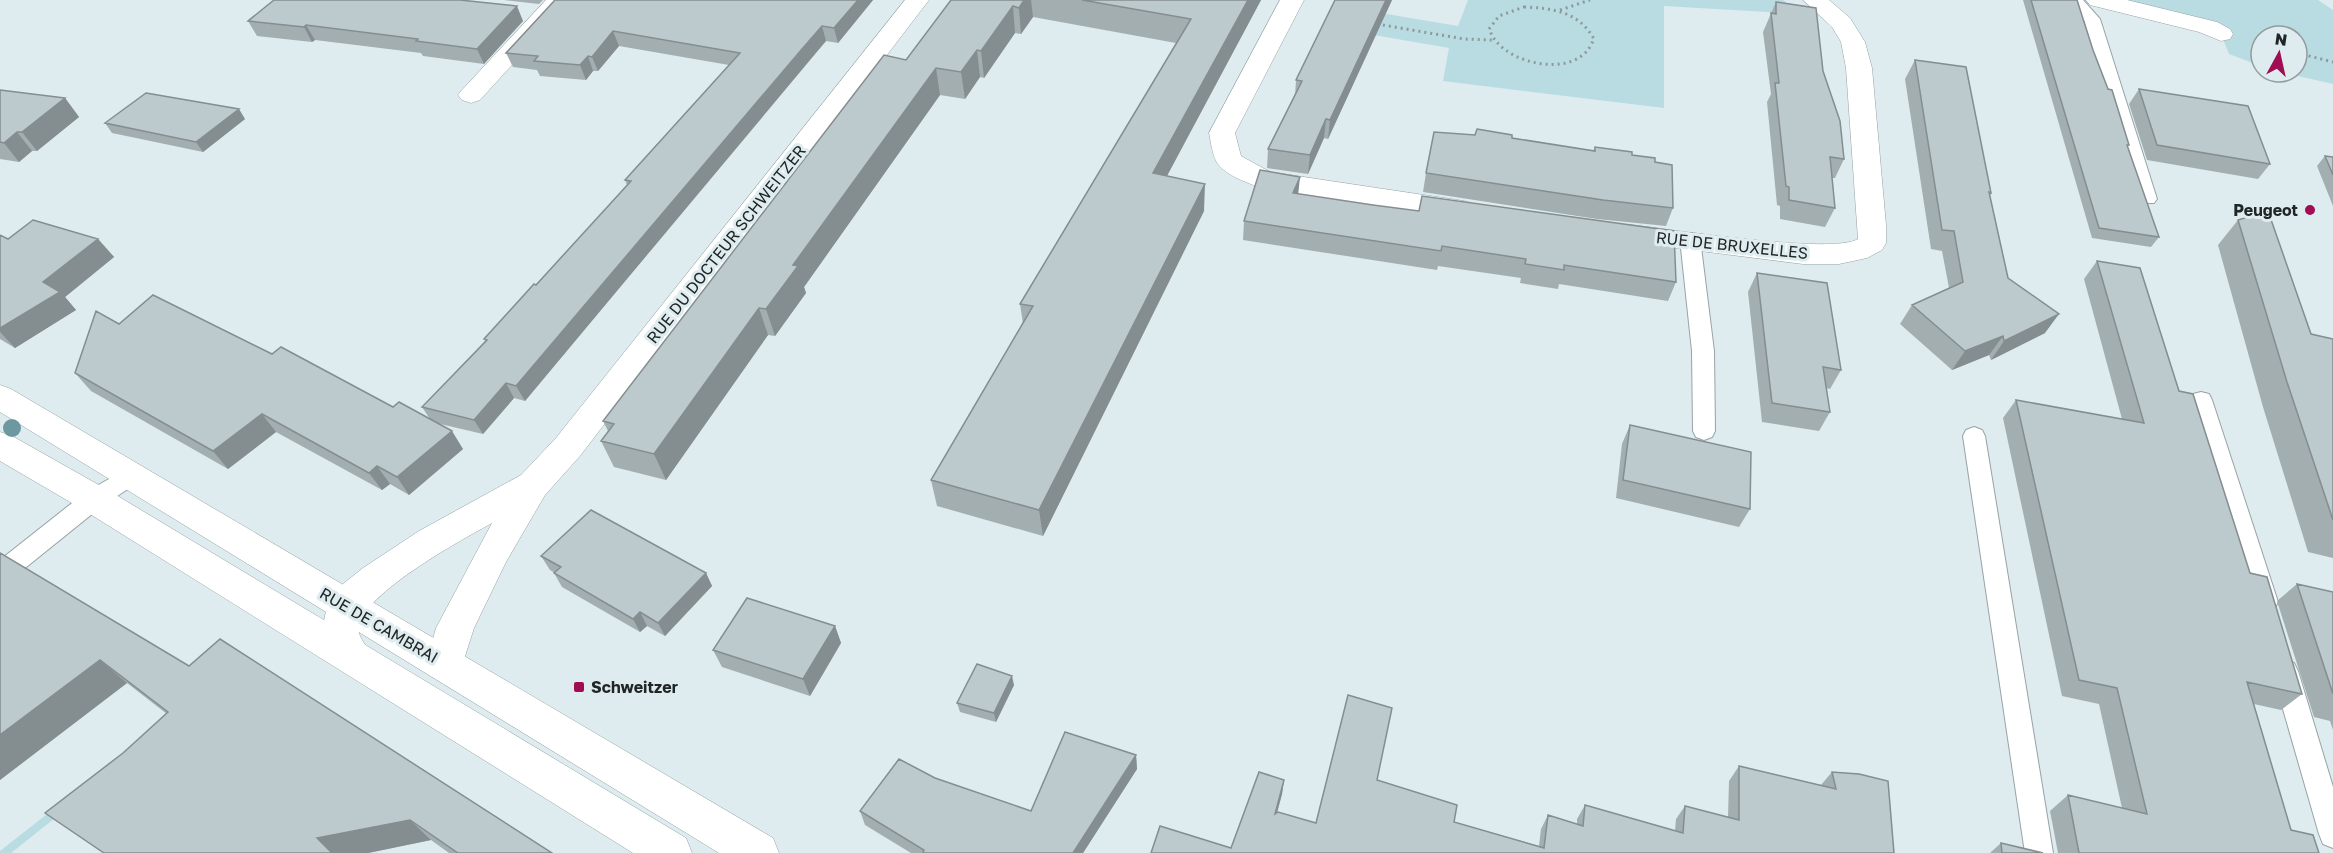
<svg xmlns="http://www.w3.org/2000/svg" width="2333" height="853" font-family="'Golos Text',sans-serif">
  <rect width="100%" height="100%" fill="#deecef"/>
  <!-- green -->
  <path fill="#b8dce2" d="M1468,0H1783L1801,14L1664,6V108L1443,81L1449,48L1368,34L1339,6L1458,26Z
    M2098,0H2318L2333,10V84L2280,72H2297V36H2261V66L2229,54L2221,34Z
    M172,716L177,721L11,853H0V851Z"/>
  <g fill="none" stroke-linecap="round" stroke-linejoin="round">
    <!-- service casing -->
    <g stroke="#97a3a6" stroke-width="2">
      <path id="service" d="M2066,0H2083L2100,19L2157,199L2154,203H2140L2137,199L2084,20Z
        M1690,233L1697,234L1700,239L1714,351L1715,431L1712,437L1704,440L1696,437L1693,431L1692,351L1680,239L1683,234Z
        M2201,392L2209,394L2212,400L2278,602L2274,609L2265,613L2256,609L2252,602L2190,400L2193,394Z
        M1974,427L1982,430L1985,436L2053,853H2025L1963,436L1966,430Z
        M132,466L140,469L144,475L140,481L102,506L9,581L0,584V560L86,492Z
        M2285,660L2294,663L2298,671L2333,787V848L2323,844L2319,834L2272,671L2276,663Z"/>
    </g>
    <!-- minor casing -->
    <g stroke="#97a3a6" stroke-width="1">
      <path id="minor" d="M546,0H571L480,100L471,103L462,100L458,95L462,90Z
        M905,0H929L580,456L545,495L506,562L474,628L459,675L445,680L431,675L426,663L436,628L492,523C465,538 351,599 359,633C361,641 370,651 373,658L367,670L354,675L341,670L321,635L326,611L343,584L363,568L419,531L521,475L556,438Z
        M1280,0H1304L1235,133L1241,156L1270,172L1464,201L1474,204L1478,210L1474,216L1464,219L1266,189C1252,185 1223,175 1216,161C1212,153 1211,142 1209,133Z
        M1803,0H1829L1850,18L1865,42L1872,68L1886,225V243L1882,250L1867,258L1839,264H1803L1621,241L1617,234L1621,227L1631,225C1669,229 1833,255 1858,239L1846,68L1841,42L1832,27Z
        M2086,0H2127L2217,22L2230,29L2233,34L2230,39L2221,41L2199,32L2090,5Z"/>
    </g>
    <!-- secondary casing -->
    <g stroke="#97a3a6" stroke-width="1">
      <path id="secondary" d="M0,385L11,389L773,838L779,853H719L0,412Z
        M0,432L12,436L106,489L686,838L692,853H633L82,509L0,461Z"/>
    </g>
    <!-- path -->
    <path stroke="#8f999b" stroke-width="3" stroke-dasharray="2 4" stroke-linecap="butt" d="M1524,7C1553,8 1579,12 1594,39C1592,43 1590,48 1587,51C1566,75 1514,64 1496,41C1493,38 1491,33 1489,29L1499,16Z
      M1560,10L1590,0
      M1377,24L1464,39L1492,40
      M2297,53L2333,62"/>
    <!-- service -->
    <use href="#service" fill="#fff" fill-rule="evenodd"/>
    <!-- minor -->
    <use href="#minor" fill="#fff" fill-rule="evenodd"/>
    <!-- secondary -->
    <use href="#secondary" fill="#fff" fill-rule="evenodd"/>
  </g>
  <!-- trees -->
  <circle fill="#6e989f" cx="12" cy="428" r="9"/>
  <!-- wall -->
  <path fill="#a3aeb0" d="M504,0H543L539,4Z
    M555,0H873L838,43L826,41L806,63L525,401L514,398L483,434L436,423L463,449L409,495L390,484L382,490L276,432L228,469L91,391L75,373L119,324L272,354L393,407L430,419L422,407L485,341L484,339L536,285L627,185L625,180L729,65L619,46L598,71H593L586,80L540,76L537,70L513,67L506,53Z
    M951,0H1261L1167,176L1204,211L1043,536L937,506L931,480L1023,324L1020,304L1176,43L1033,17L1021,34L1015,33L984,78L980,77L965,99L940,95L804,287L806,293L775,336L768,335L666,480L614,467L601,441L608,431L603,421L906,60Z
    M1392,0L1328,139L1324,138L1308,174L1267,168L1268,149L1295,97L1296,80Z
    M2023,0H2077L2093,50L2129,145L2127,147L2159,237L2151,247L2092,238Z
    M1776,2L1823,71L1844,159L1835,178H1832L1835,208L1825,227L1780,219V206L1777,205L1767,102L1771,94L1763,32Z
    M248,21H523L484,64L423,56L421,53L315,40L312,42L257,36Z
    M1915,60L1991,193L1990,196L2008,278L2045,333L1991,360L1989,355L1952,370L1900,324L1912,305L1949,288L1942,251L1931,249L1905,79Z
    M2139,89L2270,164L2258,179L2147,160L2129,104Z
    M0,90L65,98L79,117L37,151H32L19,162L0,159Z
    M245,119L203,152L112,133L105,123Z
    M1512,138L1593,151L1595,147L1632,155L1655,162L1673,208L1666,226L1597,219L1423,192L1426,173Z
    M2325,156L2333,157V206L2317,166Z
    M1298,194L1676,282L1668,301L1559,284L1558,289L1520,283L1521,278L1438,266L1437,270L1243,240L1244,221Z
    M2238,220L2311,334L2333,339V558L2308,552L2263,407L2218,245Z
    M0,235L8,239H98L114,257L65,297L76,310L15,348L0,339Z
    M2097,261L2179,391L2250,573L2302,694L2281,710L2254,704L2291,830L2319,853H2058L2050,811L2068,795L2122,808L2099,704L2062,696L2003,418L2016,400L2122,419L2084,279Z
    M1757,273L1841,370L1830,389L1826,388L1830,412L1819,431L1762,422L1748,292Z
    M1630,425L1750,509L1739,527L1616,498L1622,444Z
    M0,553L189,666L552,853H449L431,840L368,853H104L123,753L167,714L127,683L0,780Z
    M541,556L706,573L712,586L665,636L647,626L640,632L562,587L554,573H555L550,570Z
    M2297,584L2333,592V730L2330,721L2314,717L2277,601Z
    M835,626L841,643L810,696L722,667L713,650Z
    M1014,685L996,722L960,712L957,703Z
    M1136,755L1137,769L1083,853H911L865,825L860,811L935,778L1031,811Z
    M1739,766L1821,785L1832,772L1894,853L1231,848L1284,780L1282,794L1277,812L1316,823L1377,780L1454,822L1539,846L1541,829L1548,815L1577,825V819L1585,805L1675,831L1676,819L1685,806L1728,817L1729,781Z
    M2001,843L2043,853H1990Z"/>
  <!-- shaded-wall -->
  <path fill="#848d90" d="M858,0H873L838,43L834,28Z
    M1024,0H1031L1033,17L1021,34L1019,8Z
    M1248,0H1261L1154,200L1153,173Z
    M1386,0H1392L1328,139L1330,120Z
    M517,6L523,21L484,64L477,49Z
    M1013,6L1015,33L984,78L981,51Z
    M306,25L315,40L312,42L304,27Z
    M822,26L826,41L525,401L516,386Z
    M613,31L619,46L598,71L592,57Z
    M977,50L980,77L965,99L961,72Z
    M588,56L593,71L586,80L580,65Z
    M936,68L940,95L804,287L806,293L775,336L766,309L793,265Z
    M65,98L79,117L37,151L22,132Z
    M239,109L245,119L203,152L196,142Z
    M1326,119L1324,138L1308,174L1310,155Z
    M17,132L32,151L19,162L4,143Z
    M1300,177L1298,196L1293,193Z
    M1205,184L1204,211L1043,536L1039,510Z
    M98,239L114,257L65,297L76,310L15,348L0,332V328L43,282Z
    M759,308L768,335L666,480L654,454Z
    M2059,314L2045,333L1991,360L2004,341Z
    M2003,336L1989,355L1952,370L1965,351Z
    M506,383L514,398L483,434L474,420Z
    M262,414L276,432L228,469L213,451Z
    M452,431L463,449L409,495L397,477Z
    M377,466L390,484L382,490L369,473Z
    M706,573L712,586L665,636L658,623Z
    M640,612L647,626L640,632L633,619Z
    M835,626L841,643L810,696L803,679Z
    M100,660L127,683L0,780V735Z
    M1012,676L1014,685L996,722L994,713Z
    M1136,755L1137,769L1083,853H1073Z
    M1284,780L1282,794L1273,828L1275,814Z
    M410,820L431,840L368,853H332L317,838Z"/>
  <!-- building -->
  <path fill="#bdcacd" stroke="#848d90" stroke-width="1.5" d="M274,0H460L517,6L477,49L416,41L418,39L306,25L304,27L248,21Z
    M555,0H858L834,28L822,26L802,49L516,386L506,383L474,420L422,407L487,340L484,339L534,284L536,285L631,181L625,180L740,53L613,31L592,57L588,56L580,65L534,61L538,56L506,53Z
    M951,0H1024L1019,8L1013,6L981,51L977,50L961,72L936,68L793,265L798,266L766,309L759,308L654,454L601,441L614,424L603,421L884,55L906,60Z
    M1082,0H1248L1153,173L1205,184L1039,510L931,480L1033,306L1020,304L1191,19Z
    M1335,0H1386L1330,120L1326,119L1310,155L1268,149L1302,81L1296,80Z
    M2031,0H2077L2093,50L2108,89L2112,90L2129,145H2127L2159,237L2099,228Z
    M1776,2L1816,8L1823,71L1840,121L1844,159L1830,157L1835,208L1789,200V187L1786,186L1775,83H1779L1771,13L1776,14Z
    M1915,60L1966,67L1991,193L1989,192L2008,278L2059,314L2004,341L2003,336L1965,351L1912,305L1963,282L1954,231L1942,230Z
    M2139,89L2248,106L2270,164L2157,145Z
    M0,90L65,98L22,132H17L4,143L0,142Z
    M146,93L239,109L196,142L105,123Z
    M1477,129L1512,135V138L1595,151V147L1632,152V155L1655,158V162L1672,165L1673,208L1603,200L1426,173L1434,132L1475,135Z
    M2325,156L2333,157V175Z
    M1260,170L1300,177L1293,193L1373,205L1419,211L1422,196L1674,231L1676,282L1564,265V270L1525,264L1526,259L1442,246L1441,251L1244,221Z
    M2268,211L2311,334L2333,339V520L2287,382L2238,220Z
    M33,220L98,239L43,282L60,292L0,328V235L8,239Z
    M2097,261L2140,268L2179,391L2193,394L2250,573L2267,577L2302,694L2247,682L2291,830L2313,835L2319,853H2079L2068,795L2147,814L2117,688L2079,680L2016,400L2144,423Z
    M1757,273L1827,283L1841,370L1823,367L1830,412L1772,403Z
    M153,295L272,354L281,347L393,407L399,402L452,431L397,477L377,466L369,473L262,414L213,451L75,373L96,311L119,324Z
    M1630,425L1751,452L1750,509L1623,480Z
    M591,510L706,573L658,623L640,612L633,619L554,573L561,567L541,556Z
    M0,553L189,666L220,639L552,853H458L410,820L317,838L332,853H104L45,813L123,753L168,712L100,660L0,735Z
    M2297,584L2333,592V694Z
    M747,598L835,626L803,679L713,650Z
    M977,664L1012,676L994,713L957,703Z
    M1348,695L1392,708L1377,780L1457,805L1454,822L1544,848L1548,815L1583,826L1585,805L1683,833L1685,806L1739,820V766L1836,789L1832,772L1859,774L1888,781L1894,853H1151L1160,826L1231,848L1259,772L1284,780L1275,814L1278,812L1316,823Z
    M1065,732L1136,755L1073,853H923L924,850L860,811L899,759L935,778L1031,811Z
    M2001,843L2043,853H2002Z"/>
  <!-- markers -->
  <g fill="#a00d53" stroke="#deecef" stroke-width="2">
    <circle cx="2310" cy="210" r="6"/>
    <rect x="573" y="681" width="12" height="12" rx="3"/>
  </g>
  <g text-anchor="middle" stroke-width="6" stroke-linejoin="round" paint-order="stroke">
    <!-- poi labels -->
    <g font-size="16" font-weight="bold" fill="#202526" stroke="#deecef" text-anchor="end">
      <text x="2298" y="216">Peugeot</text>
      <text x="591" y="693" text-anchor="start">Schweitzer</text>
    </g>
    <!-- street labels -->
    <g font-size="16" fill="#202526" stroke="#deecef">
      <text transform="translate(726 244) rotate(-52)" y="6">RUE DU DOCTEUR SCHWEITZER</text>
      <text transform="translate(1732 245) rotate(6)" y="6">RUE DE BRUXELLES</text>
      <text transform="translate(379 625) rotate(30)" y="6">RUE DE CAMBRAI</text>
    </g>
  </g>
  <!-- north arrow -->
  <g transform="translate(2279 54) rotate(8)"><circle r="28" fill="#deecef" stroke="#929c9f" stroke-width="1.5"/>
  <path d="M0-4.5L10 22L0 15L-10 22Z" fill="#a00d53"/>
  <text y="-9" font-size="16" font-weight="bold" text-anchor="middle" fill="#202526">N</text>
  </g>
</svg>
